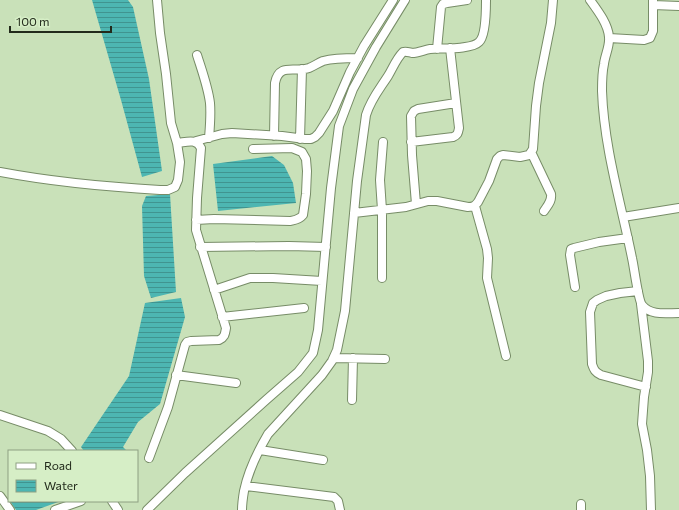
<svg xmlns="http://www.w3.org/2000/svg" width="679" height="510" font-family="Commissioner,sans-serif">
  <defs>
    <pattern id="water-rules" width="6" height="5" patternUnits="userSpaceOnUse"><rect width="6" height="5" fill="#4db6b2"/><path d="M0 2.5h6" fill="none" stroke="#409490"/></pattern>
  </defs>
  <rect width="100%" height="100%" fill="#c9e1b9"/>
  <!-- water -->
  <path fill="url(#water-rules)" d="M92,0H128L133,7L149,79L162,171L142,177L121,100Z
    M272,156L284,165L293,183L296,203L218,211L213,164Z
    M170,194L176,292L151,298L144,276L142,206L146,196Z
    M181,298L185,317L160,404L138,422L123,447L127,451H84L81,447L129,376L145,303Z
    M10,501H61L36,510H16Z"/>
  <g fill="none" stroke-linecap="round" stroke-linejoin="round">
    <!-- minor casing -->
    <g stroke="#778c67" stroke-width="10">
      <path id="minor" d="M590,0C598,11 608,24 609,37C610,46 605,55 604,64C602,73 602,82 602,91C604,148 621,203 632,258C634,266 638,300 642,305C651,316 666,313 679,313
        M653,5L679,6
        M609,38L644,40L650,38L653,31V0
        M437,49L441,7L443,4L447,3L467,0
        M197,55C202,71 208,87 210,103C211,115 210,126 209,138
        M274,136L275,83C279,62 295,73 309,68C314,66 318,63 323,61C334,58 346,58 358,58
        M300,139L302,69
        M196,141L222,134L232,133L282,136L305,139H311L315,137L319,133L333,111L350,72L364,46L393,0
        M411,142L453,137C458,135 458,133 459,128L450,48
        M531,152L551,194C552,201 548,205 544,211
        M0,172C53,182 107,187 160,190H168L175,187L178,180L180,162L177,143L171,123L166,74L160,33L157,0
        M416,204L412,155L411,116L414,111L418,109L456,103
        M475,206L487,249L488,258L487,278L506,356
        M354,213L406,207L428,201H437L468,207C473,207 475,206 478,202L489,181L497,159L500,156L503,155L520,157L529,155L533,149L536,106L539,83L551,23L553,0
        M623,217L679,208
        M196,220L214,219L290,221C295,220 299,220 303,215L306,194L307,171L306,159L302,152L292,148L253,149
        M200,247L289,246L326,247
        M382,278V210L380,180L383,142
        M575,287L570,255L571,249L574,248L599,242L628,238
        M214,290L250,278H273L322,281
        M638,291L620,293L606,296L597,300L593,303L590,312L592,364C594,370 595,372 601,375L646,387
        M641,304L648,361V372L644,397L642,424L647,450L650,476L651,510
        M222,317L304,308
        M334,358L385,359
        M176,375L236,383
        M352,400L353,358
        M0,415L48,431L61,439L72,451
        M260,450L323,460
        M149,458L168,407L185,345L187,342L191,341L219,340C225,337 225,334 226,328L196,230L197,198L201,148C196,138 187,142 177,143
        M246,486L334,497L338,501L340,510
        M0,496L10,510
        M112,501L118,510
        M55,510L81,501
        M147,510L185,473L266,400L298,372L313,353L318,330L331,188L339,126L353,89L376,47L405,0
        M242,510C242,504 243,497 244,491C248,472 258,451 268,434L322,375L332,361L337,350L345,311L357,181L366,115C371,99 379,90 388,76C393,68 396,59 403,52C406,51 408,52 412,53C418,53 424,50 430,49C441,48 471,50 479,42C486,36 486,9 486,0
        M581,510V504"/>
    </g>
    <!-- minor -->
    <use href="#minor" stroke="#fff" stroke-width="8"/>
  </g>
  <!-- legend -->
  <rect x="8" y="450" width="130" height="52" fill="#d6eec6" stroke="#8ea082"/>
  <rect x="16" y="463" width="20" height="6" fill="#ffffff" stroke="#8ea082"/>
  <text x="44" y="470" font-size="12" fill="#222a1b">Road</text>
  <rect x="16" y="480" width="20" height="12" fill="url(#water-rules)" stroke="#8ea082"/>
  <text x="44" y="490" font-size="12" fill="#222a1b">Water</text>
  <!-- scale -->
  <path d="M10 26v6h101v-6" fill="none" stroke="#222a1b" stroke-width="2"/>
  <text x="16" y="26" font-size="12" fill="#222a1b" stroke="#d6eec6" stroke-width="3" paint-order="stroke">100 m</text>
</svg>
